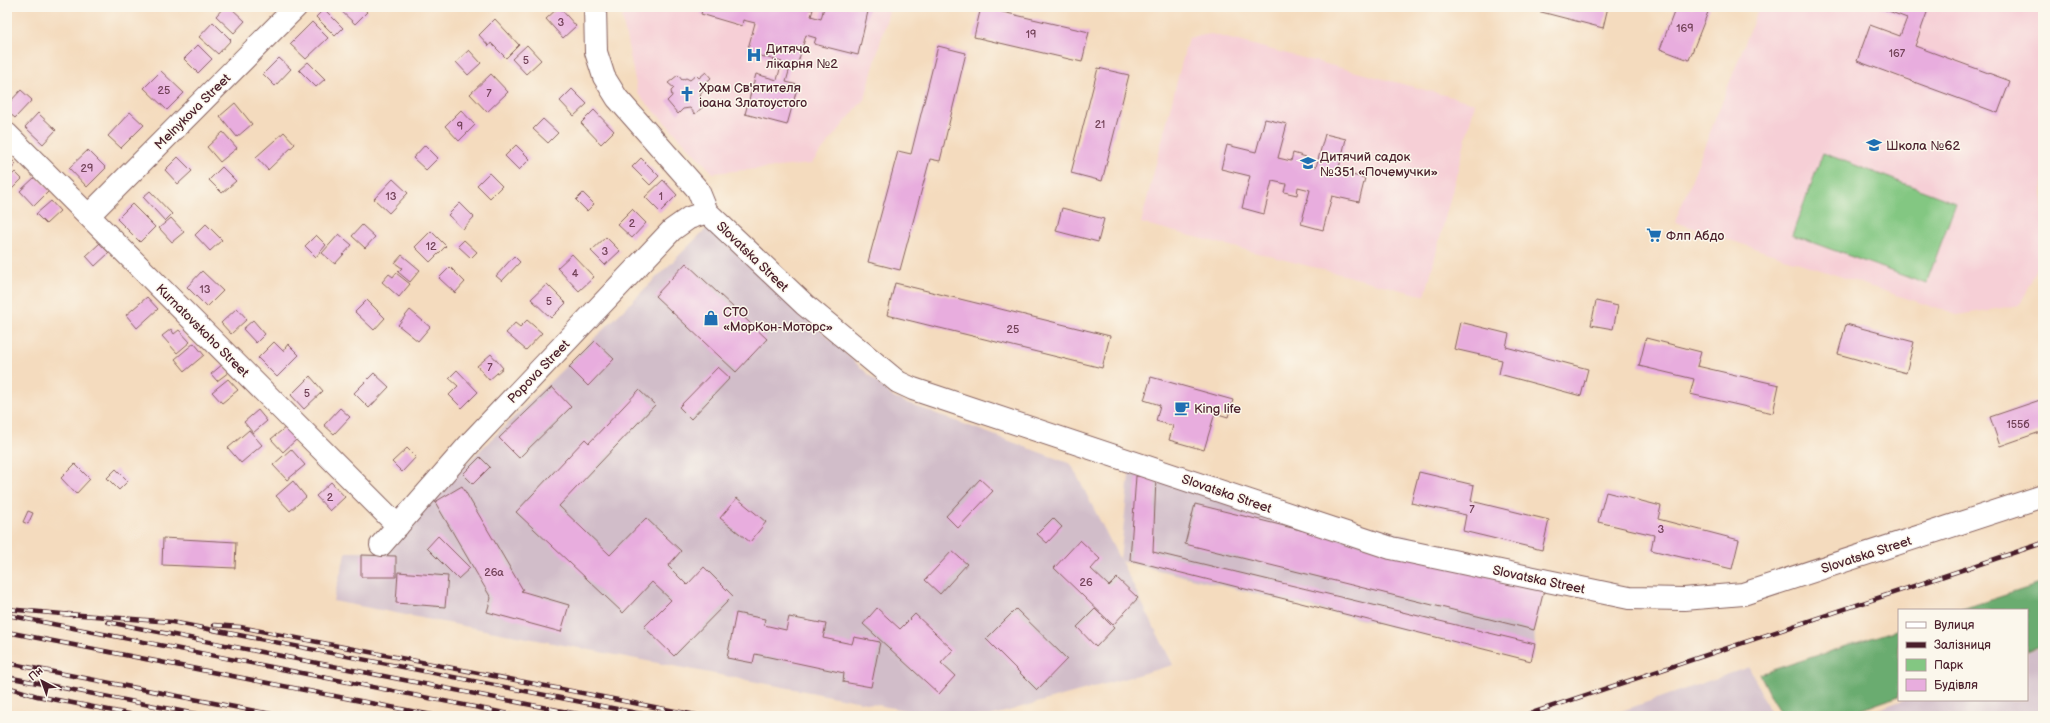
<svg xmlns="http://www.w3.org/2000/svg" width="2050" height="723" font-family="'Balsamiq Sans',sans-serif">
  <rect width="100%" height="100%" fill="#fbf7ec"/>
  <filter id="ink" filterUnits="userSpaceOnUse"><feTurbulence type="fractalNoise" baseFrequency=".025" numOctaves="2"/><feDisplacementMap in="SourceGraphic" scale="8" xChannelSelector="R" yChannelSelector="G"/><feConvolveMatrix kernelMatrix="1 2 1 2 8 2 1 2 1" color-interpolation-filters="sRGB"/></filter>
  <filter id="wash" filterUnits="userSpaceOnUse"><feTurbulence type="fractalNoise" baseFrequency=".012" numOctaves="4" result="noise"/><feDisplacementMap in="SourceGraphic" scale="16" xChannelSelector="R" yChannelSelector="G"/><feGaussianBlur stdDeviation="0.9" result="paint"/><feColorMatrix in="noise" values="0 0 0 0 0 0 0 0 0 0 0 0 0 0 0 0 0 1.4 0 .05"/><feComposite in="paint" operator="in"/></filter>
  <g filter="url(#wash)">
    <rect width="100%" height="100%" fill="#f4dbbe"/>
    <!-- built -->
    <path fill="#f6cfd6" d="M629,7H890L865,98L811,164L713,173L638,94L622,17Z
      M1759,7H2043V255L2020,305L1957,315L1675,222Z
      M1211,34L1475,103L1425,296L1141,223L1188,38Z"/>
    <!-- industrial -->
    <path fill="#d1bdc9" d="M708,227L894,398L1071,464L1120,560L1130,466L1545,571L1544,590L1534,630L1535,644L1531,661L1121,561L1173,665L990,716H935L333,601L346,552H379L409,520Z
      M2043,647V716H1860L1903,700H2027V653Z
      M1749,667L1772,716H1607Z"/>
    <!-- green -->
    <path fill="#83c782" stroke="#667356" d="M1823,153L1956,203L1926,284L1792,235Z"/>
    <!-- forest -->
    <path fill="#6aac70" stroke="#5a664e" d="M2043,583V646L2027,652V610H1959Z
      M1899,629V696L1842,716H1781L1760,674Z"/>
    <g id="blocks">
      <!-- building -->
      <path fill="#e8adde" d="M224,7H230L245,21L234,33L216,16Z
        M337,7H362L367,12L355,24Z
        M559,7L576,26L563,38L546,19Z
        M703,7H802L813,10L811,16L821,19L824,7H869L858,55L814,44L816,38L806,35L797,66L791,64L786,82L798,85L787,125L745,114L756,74L777,80L782,62L747,52L755,23L743,20L742,26L701,14Z
        M981,7L1089,32L1082,62L974,37Z
        M1522,7H1608L1603,28Z
        M1676,7H1710L1689,60L1660,49Z
        M1878,7H1929L1915,46L2010,81L1998,113L1857,61L1870,25L1900,36L1907,18Z
        M324,9L343,28L335,36L316,17Z
        M495,19L519,45L506,58L491,43L489,46L479,35Z
        M213,22L231,40L218,54L199,37Z
        M312,22L328,38L306,59L290,44Z
        M198,45L212,59L198,73L184,59Z
        M527,45L541,60L526,74L512,59Z
        M938,46L966,53L940,161L930,159L900,270L868,262L898,151L911,154Z
        M469,50L481,63L468,75L456,62Z
        M279,58L291,69L275,86L263,74Z
        M308,62L325,79L316,87L299,70Z
        M1098,68L1129,75L1102,181L1071,173Z
        M161,71L184,93L167,110L144,88Z
        M706,72L711,78L704,84L707,87L701,92L700,99L705,105L695,114L690,108L683,109L678,114L667,101L672,96L671,91L674,88L668,83L678,75L682,80L686,78L690,80L696,75L699,78Z
        M491,74L508,92L487,112L470,94Z
        M572,89L587,104L574,116L560,101Z
        M21,90L32,100L15,118L7,111V105Z
        M235,103L252,124L237,137L220,116Z
        M461,110L475,125L459,141L445,126Z
        M594,110L614,131L601,144L581,123Z
        M130,112L144,125L121,148L108,136Z
        M38,113L56,130L43,144L25,127Z
        M543,119L558,133L548,143L533,129Z
        M1265,119L1287,124L1278,158L1291,161L1293,153L1306,157L1304,164L1316,167L1325,134L1346,139L1338,172L1365,178L1359,202L1332,196L1323,230L1301,224L1310,190L1298,187L1297,195L1284,192L1286,184L1272,181L1264,214L1242,208L1250,176L1221,169L1227,145L1256,152Z
        M223,132L237,148L220,162L207,147Z
        M284,132L295,144L268,170L256,157Z
        M425,145L438,158L426,170L413,158Z
        M516,145L530,159L519,170L505,156Z
        M88,150L106,168L87,187L69,168Z
        M7,155L16,164L7,174Z
        M178,157L192,171L178,184L165,170Z
        M641,158L659,176L650,185L632,167Z
        M222,167L236,181L222,193L209,180Z
        M15,172L22,179L7,194V180Z
        M489,173L502,186L490,198L477,185Z
        M36,176L50,190L34,206L20,191Z
        M393,179L408,193L389,213L374,199Z
        M663,180L677,195L660,212L645,197Z
        M150,191L172,214L165,221L143,197Z
        M583,193L594,204L587,211L576,200Z
        M51,201L60,211L46,224L36,214Z
        M460,203L474,217L463,229L448,215Z
        M132,204L155,227L140,242L117,219Z
        M1062,208L1104,219L1098,242L1056,231Z
        M632,209L646,223L632,238L617,224Z
        M171,218L184,232L172,242L159,228Z
        M206,224L222,240L210,251L195,235Z
        M362,225L375,237L365,248L352,236Z
        M431,231L446,246L430,262L415,247Z
        M339,234L352,245L335,264L322,253Z
        M316,235L326,245L316,257L305,246Z
        M606,237L620,251L605,265L591,251Z
        M464,240L477,252L471,258L458,246Z
        M100,243L109,253L95,266L86,256Z
        M572,254L594,277L579,291L557,268Z
        M402,255L420,270L410,282L398,272L402,268L395,263Z
        M514,256L520,262L502,281L496,276Z
        M686,263L767,339L736,372L655,296Z
        M450,267L465,282L455,293L439,278Z
        M202,271L223,291L207,307L187,287Z
        M396,273L410,284L399,297L382,282L389,274L393,277Z
        M895,283L1110,336L1102,368L887,315Z
        M547,284L566,303L551,318L531,299Z
        M147,297L158,309L137,328L126,315Z
        M367,300L385,318L374,330L355,312Z
        M1596,301L1618,306L1613,329L1591,325Z
        M237,308L247,319L231,334L221,323Z
        M410,310L430,327L418,341L398,325Z
        M253,320L265,334L256,343L243,329Z
        M527,320L542,333L526,350L506,333L515,323L520,327Z
        M1460,322L1509,334L1506,347L1588,369L1581,396L1499,374L1502,360L1454,349Z
        M1846,324L1914,342L1906,373L1838,354Z
        M171,329L174,334L179,330L190,342L177,353L162,336Z
        M1646,338L1701,352L1697,366L1779,385L1773,413L1690,394L1694,379L1639,366Z
        M595,341L614,359L588,386L569,367Z
        M274,342L283,351L288,344L299,355L277,377L258,358Z
        M194,343L204,355L185,371L175,359Z
        M491,354L503,368L489,380L477,366Z
        M223,364L229,372L217,381L211,374Z
        M718,367L730,378L691,419L679,407Z
        M457,370L478,392L462,408L449,395L458,386L449,378Z
        M374,373L389,387L369,408L354,393Z
        M310,376L323,391L304,409L291,395Z
        M1151,377L1233,400L1228,417L1215,413L1204,450L1169,440L1173,426L1156,421L1160,405L1144,400Z
        M228,379L238,390L222,403L212,392Z
        M552,387L571,407L519,458L499,438Z
        M639,390L655,405L559,506L610,555L646,518L681,551L668,566L687,585L704,567L733,596L674,656L644,627L671,600L652,582L623,613L516,512L585,439L589,443Z
        M2043,399V431L2000,446L1990,417Z
        M340,408L350,417L334,434L324,425Z
        M258,410L267,421L253,433L244,422Z
        M286,427L297,439L283,452L271,439Z
        M249,430L262,445L241,463L228,448Z
        M407,448L416,457L402,472L392,462Z
        M291,449L305,465L287,480L273,465Z
        M480,457L490,467L473,484L463,474Z
        M75,464L90,479L76,494L61,478Z
        M116,469L128,481L119,490L107,478Z
        M1419,472L1474,485L1471,501L1549,520L1542,550L1463,531L1466,515L1411,503Z
        M1136,476L1156,478L1153,552L1535,644L1531,661L1130,560Z
        M980,479L993,491L958,528L946,516Z
        M293,481L306,497L290,511L276,496Z
        M331,482L345,497L330,511L316,496Z
        M462,486L523,590L521,591L569,605L561,632L487,612L491,598L435,502Z
        M1606,492L1661,506L1658,519L1739,540L1732,569L1651,550L1654,535L1598,522Z
        M737,498L766,522L750,542L720,518Z
        M1195,504L1544,590L1534,630L1185,544Z
        M28,511L33,513L28,524L23,522Z
        M1053,518L1062,527L1047,543L1037,534Z
        M438,536L470,568L458,579L427,548Z
        M163,538L236,542L235,568L162,565Z
        M1080,540L1100,559L1091,569L1109,586L1117,578L1138,598L1113,625L1054,568Z
        M952,551L967,564L940,594L925,580Z
        M361,555L396,556V577H361Z
        M398,572L448,576L445,607L396,603Z
        M877,608L900,629L915,614L953,650L941,663L955,676L939,694L863,624Z
        M1016,609L1067,659L1037,690L986,639Z
        M1095,609L1114,628L1096,647L1077,627Z
        M736,613L765,619L764,625L786,630L789,617L826,624L823,638L852,644L854,637L880,642L871,687L843,682L844,673L755,654L753,663L727,658Z"/>
    </g>
  </g>
  <g filter="url(#ink)">
    <use href="#blocks" fill-opacity="0" stroke="#86615e" stroke-width="1"/>
    <g fill="none" stroke-linecap="round" stroke-linejoin="round">
      <!-- minor casing -->
      <g stroke="#86615e" stroke-width="24">
        <path id="minor" d="M595,7L596,52L604,77L617,98L698,190L707,212L805,305L898,382L913,389L1391,548L1629,598L1684,599L1743,594L2043,496
          M7,134L398,526
          M89,215L296,7
          M381,545L473,440L672,230L689,218L707,212"/>
      </g>
      <!-- minor -->
      <use href="#minor" stroke="#fff" stroke-width="22"/>
      <!-- rail casing -->
      <g stroke="#4a1f2b" stroke-width="4.5">
        <path id="rail" d="M7,609L73,615
          M68,614L172,622L653,716
          M7,615L520,716
          M108,622L588,716
          M214,625L240,627L701,716
          M7,632L437,716
          M7,663L281,716
          M7,677L206,716
          M7,687L37,696L139,716
          M1523,716L2043,543"/>
      </g>
      <!-- rail -->
      <use href="#rail" stroke="#fbf7ec" stroke-width="3" stroke-dasharray="9" stroke-linecap="butt"/>
    </g>
  </g>
  <!-- icons -->
  <defs>
    <g id="hospital-bare" transform="scale(1.2)"><path d="M-5-5h3v3.5h4V-5h3V5h-3V1.5h-4V5h-3Z" fill="#1f6fb2" stroke="#fbf7ec" stroke-width="2.5" paint-order="stroke"/></g>
    <g id="church-bare" transform="scale(1.2)"><path d="M-1.2-6h2.4v3.5h3.3v2.4h-3.3V6h-2.4V-.1h-3.3v-2.4h3.3Z" fill="#1f6fb2" stroke="#fbf7ec" stroke-width="2.5" paint-order="stroke"/></g>
    <g id="school-bare" transform="scale(1.2)"><path d="M0-5L7-2L0 1L-7-2ZM-4 1L0 2.5L4 1V4Q0 6-4 4Z" fill="#1f6fb2" stroke="#fbf7ec" stroke-width="2.5" paint-order="stroke"/></g>
    <g id="supermarket-bare" transform="scale(1.2)"><path d="M-6-5.5h2.5l.6 2H6L4.5 2H-2.5L-4.4-4H-6ZM-1.5 3.2a1.3 1.3 0 1 0 .1 0ZM3 3.2a1.3 1.3 0 1 0 .1 0Z" fill="#1f6fb2" stroke="#fbf7ec" stroke-width="2.5" paint-order="stroke"/></g>
    <g id="shop-bare" transform="scale(1.2)"><path d="M-5-2.5h2.3a2.7 3.5 0 0 1 5.4 0H5L5.5 6h-11ZM-1.5-2.5h3a1.5 2.3 0 0 0-3 0Z" fill="#1f6fb2" stroke="#fbf7ec" stroke-width="2.5" paint-order="stroke"/></g>
    <g id="cafe-bare" transform="scale(1.2)"><path d="M-5.5-4.5H6V0H3Q3 3.5 0 3.5H-2.5Q-5.5 3.5-5.5 0ZM3-3.2v2h1.7v-2ZM-6 4.5H4V6H-6Z" fill="#1f6fb2" stroke="#fbf7ec" stroke-width="2.5" paint-order="stroke"/></g>
  </defs>
  <g fill-rule="evenodd">
    <use href="#hospital-bare" x="754" y="55"/>
    <use href="#church-bare" x="687" y="94"/>
    <use href="#school-bare" x="1874" y="145"/>
    <use href="#school-bare" x="1308" y="163"/>
    <use href="#supermarket-bare" x="1654" y="235"/>
    <use href="#shop-bare" x="711" y="318"/>
    <use href="#cafe-bare" x="1182" y="408"/>
  </g>
  <g text-anchor="middle" stroke-width="3" stroke-linejoin="round" paint-order="stroke">
    <!-- number labels -->
    <g font-size="11" fill="#724258">
      <text x="561" y="26">3</text>
      <text x="1685" y="32">169</text>
      <text x="1031" y="38">19</text>
      <text x="1897" y="57">167</text>
      <text x="526" y="64">5</text>
      <text x="164" y="94">25</text>
      <text x="489" y="97">7</text>
      <text x="1100" y="128">21</text>
      <text x="460" y="130">9</text>
      <text x="87" y="172">29</text>
      <text x="391" y="200">13</text>
      <text x="661" y="200">1</text>
      <text x="632" y="227">2</text>
      <text x="431" y="250">12</text>
      <text x="605" y="255">3</text>
      <text x="575" y="277">4</text>
      <text x="205" y="293">13</text>
      <text x="549" y="305">5</text>
      <text x="1013" y="333">25</text>
      <text x="490" y="371">7</text>
      <text x="307" y="397">5</text>
      <text x="2018" y="428">155б</text>
      <text x="330" y="501">2</text>
      <text x="1472" y="513">7</text>
      <text x="1661" y="533">3</text>
      <text x="494" y="576">26а</text>
      <text x="1086" y="586">26</text>
    </g>
    <!-- poi labels -->
    <g font-size="13" fill="#4a1f2b" stroke="#fbf7ec" text-anchor="start">
      <text x="766" y="53">Дитяча<tspan x="766" dy="15">лікарня №2</tspan></text>
      <text x="699" y="92">Храм Св'ятителя<tspan x="699" dy="15">іоана Златоустого</tspan></text>
      <text x="1886" y="150">Школа №62</text>
      <text x="1320" y="161">Дитячий садок<tspan x="1320" dy="15">№351 «Почемучки»</tspan></text>
      <text x="1666" y="240">Флп Абдо</text>
      <text x="723" y="316">СТО<tspan x="723" dy="15">«МорКон-Моторс»</tspan></text>
      <text x="1194" y="413">King life</text>
    </g>
    <!-- street labels -->
    <g font-size="13" fill="#4a1f2b" stroke="#fbf7ec">
      <text transform="translate(192 111) rotate(-45)" y="5">Melnykova Street</text>
      <text transform="translate(753 256) rotate(44)" y="5">Slovatska Street</text>
      <text transform="translate(203 330) rotate(45)" y="5">Kurnatovskoho Street</text>
      <text transform="translate(538 371) rotate(-46)" y="5">Popova Street</text>
      <text transform="translate(1227 493) rotate(19)" y="5">Slovatska Street</text>
      <text transform="translate(1866 554) rotate(-18)" y="5">Slovatska Street</text>
      <text transform="translate(1539 579) rotate(12)" y="5">Slovatska Street</text>
    </g>
  </g>
  <!-- margin -->
  <rect width="2050" height="723" fill="none" stroke="#fbf7ec" stroke-width="24"/>
  <!-- legend -->
  <rect x="1898" y="609" width="130" height="92" fill="#fbf7ec" stroke="#b4a19f"/>
  <rect x="1906" y="622" width="20" height="6" fill="#ffffff" stroke="#b4a19f"/>
  <text x="1934" y="629" font-size="12" fill="#4a1f2b">Вулиця</text>
  <rect x="1906" y="642" width="20" height="6" fill="#4a1f2b" stroke="#b4a19f"/>
  <text x="1934" y="649" font-size="12" fill="#4a1f2b">Залізниця</text>
  <rect x="1906" y="659" width="20" height="12" fill="#83c782" stroke="#b4a19f"/>
  <text x="1934" y="669" font-size="12" fill="#4a1f2b">Парк</text>
  <rect x="1906" y="679" width="20" height="12" fill="#e8adde" stroke="#b4a19f"/>
  <text x="1934" y="689" font-size="12" fill="#4a1f2b">Будівля</text>
  <!-- north arrow -->
  <g transform="translate(42 681) rotate(319)" stroke="#fbf7ec" stroke-width="3" paint-order="stroke">
  <path d="M0-3L7 15L0 10L-7 15Z" fill="#4a1f2b"/>
  <text y="-6" font-size="11" font-weight="bold" text-anchor="middle" fill="#4a1f2b">Пн</text>
  </g>
</svg>
